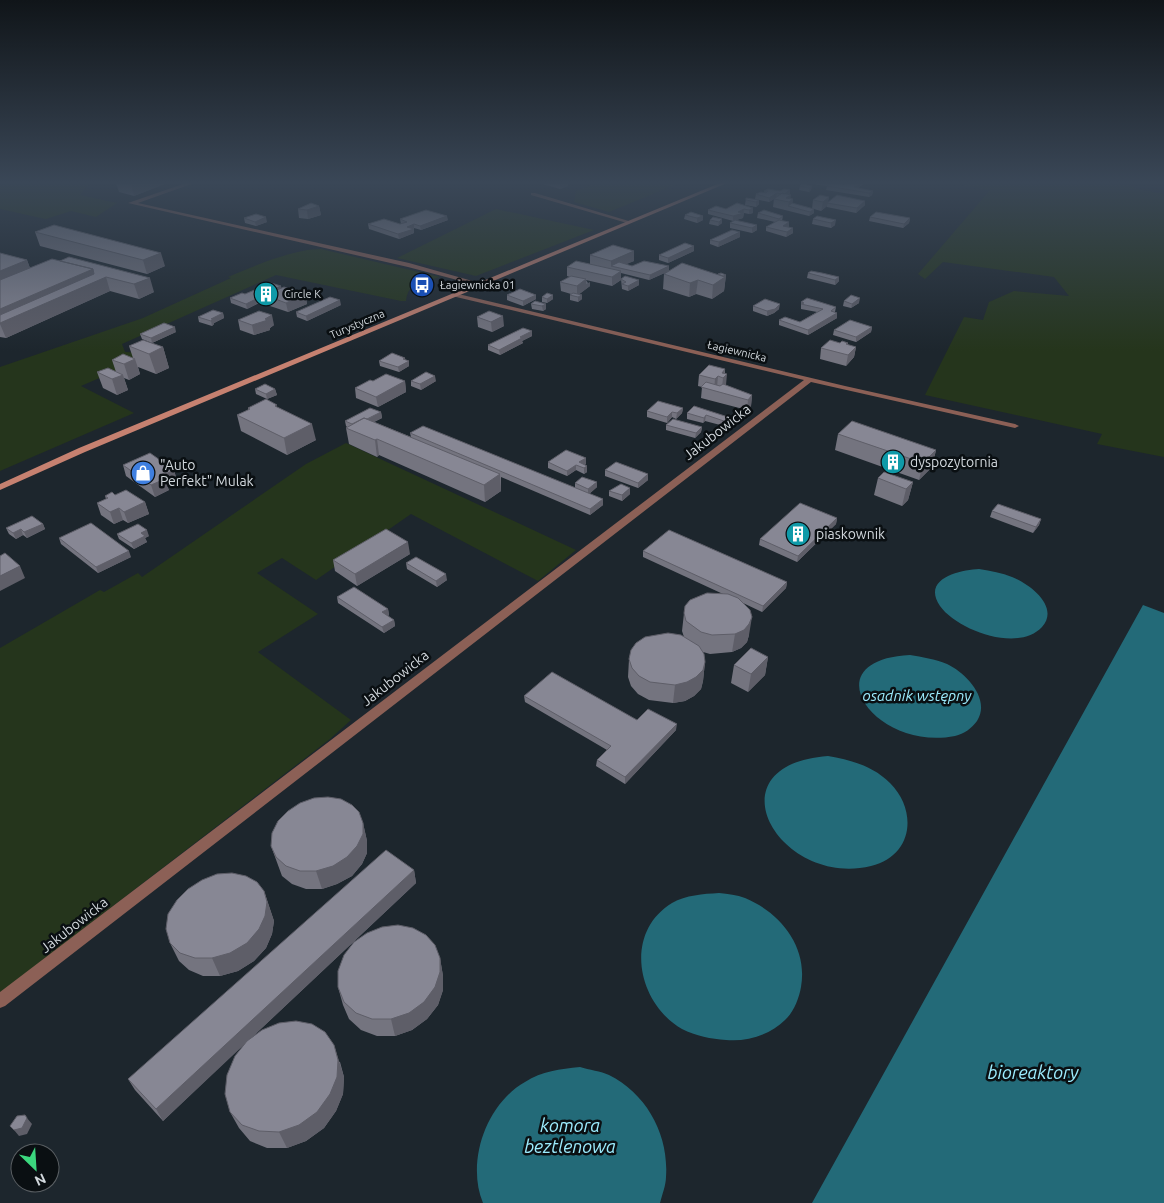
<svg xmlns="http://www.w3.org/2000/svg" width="1164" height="1203" font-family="Ubuntu,sans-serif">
  <rect width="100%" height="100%" fill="#1d262d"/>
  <!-- green -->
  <path fill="#25351c" d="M0,183H90L80,195L117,203L96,217L71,211L46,219L41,218L0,209Z
    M598,183H668L677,184L609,212L574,202L576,191Z
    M951,183H1124L1137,189L1164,194V457L1097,444L1102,434L925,395L964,317L983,320L989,302L1014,291L1069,296L1054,277L943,262L925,279L918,274L990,190Z
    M496,209L594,230L476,276L397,258Z
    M321,249L440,277C424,282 408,281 406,301H401L276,275L122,344L125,352L144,353L146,358L81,386L134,413L0,471V367L143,318L231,278L228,277C254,266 293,249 321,249Z
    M346,443L576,550L538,581L411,514L316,580L282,558L257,573L318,614L258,652L351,720L330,739L0,993V648L100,590L104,592L138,573L142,577L306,464Z"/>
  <!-- water -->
  <path fill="#236a78" d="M979,569C991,571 1002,573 1012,577C1030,584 1060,607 1042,627C1018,653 957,630 940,606C921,578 961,570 979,569Z
    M1143,605L1164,613V1203H812Z
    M910,655C922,657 935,659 947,664C966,673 991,699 977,721C972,728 964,734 955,736C875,752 810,660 910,655Z
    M828,756C851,760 873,766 890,783C918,811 913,856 871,866C779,888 708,765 828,756Z
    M719,893C728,894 737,895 745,898C781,913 808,947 801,987C799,998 794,1012 785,1020C770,1035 747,1042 726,1040C711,1039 696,1036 682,1029C637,1003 623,933 672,903C686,895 703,894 719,893Z
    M580,1067C589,1070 601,1071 609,1075C647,1094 669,1135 666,1177C666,1185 662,1195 660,1203H483C466,1162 486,1104 525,1082C542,1071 560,1069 580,1067Z"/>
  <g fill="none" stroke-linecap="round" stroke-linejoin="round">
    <!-- street -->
    <path fill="#8c6056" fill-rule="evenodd" d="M186,183H194L138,203L409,263L483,284L480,286L408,267L128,203Z
      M531,193H535L632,222L627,223L531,195Z
      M454,293L845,386L1015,424L1019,426L1015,428L811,382L5,1006L0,1008V992L804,380L452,296V294Z"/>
    <!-- secondary -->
    <path fill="#c68170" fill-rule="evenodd" d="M720,183H727L85,452L0,490V484L79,448Z"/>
  </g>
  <!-- wall -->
  <path fill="#74747f" d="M116,183H167L134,196L119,192Z
    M539,183H570H568V186L560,189Z
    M814,183H833L844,185L863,184L858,188L873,191L872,195L869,197L826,190L827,186L814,184Z
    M800,186H812L811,190L809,192L799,190Z
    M790,190V199H793L792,203L812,209L813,200L829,197L828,202L865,205L856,213L827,207V206L821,211L814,209V213L809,216L773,207L774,199L769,202L755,199L756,194L764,193V191H780Z
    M746,198L759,200V204L756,207L745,205Z
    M319,206L321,215L308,219L299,218L298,209Z
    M753,208V213L749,214L744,213L743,218L733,221L708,214V210Z
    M758,213L783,216L782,221L789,222V227H788L793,233L786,237L766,231V227L775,222L757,218Z
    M685,215L703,216V220L697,223L684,219Z
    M817,216L835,225L831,228L812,224L813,219Z
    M713,217L722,223L718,226L709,224L710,220Z
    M870,217L910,218L909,223L903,228L869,221Z
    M244,218L267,222L256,226L245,223Z
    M400,219L448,220L421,230L414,228V233L399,239L369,229L368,224H401Z
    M735,220L757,230L752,233L730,228V223Z
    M54,225L165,266L147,274L40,246L35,232Z
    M740,237L718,247L710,244V240Z
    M694,251L668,263L659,260V255Z
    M0,253L27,260L30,268L60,261L69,257L154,292L139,299L110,291L6,338L0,337Z
    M590,255L634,261L625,264L632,266L669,271L649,280L621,273V280L612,286L586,280L590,286L579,294L582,299L578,302L570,300V295L571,294L561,291L560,282L570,277L567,276V267L590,264Z
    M808,273L839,277V281L835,285L807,278Z
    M664,274L726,275L724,291L712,299L696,294L689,297L663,289Z
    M621,279L639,280V285L628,291L622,289Z
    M281,288L305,294L307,304L288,312L267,305L266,298L259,301V303L247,309L231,303L230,298L245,294Z
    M507,295H536V299L523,306L507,300Z
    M553,295V299L547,303L542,302V297Z
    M535,301L546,309L543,311L532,309L531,304Z
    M844,301L859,303L851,308L843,306Z
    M801,302L836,307L835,312L837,313V318L808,335L779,325V320L800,322L817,312L801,309Z
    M341,305L307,321L297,317L296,312Z
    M753,306L779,309L774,313L767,316L753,311Z
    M223,313L224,318L214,323V324L212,326L199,322L198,317Z
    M477,317L504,326L492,332L478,327Z
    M238,320L274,325L270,328V330L254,335L240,330Z
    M872,327L871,332L856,342L833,335L834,330Z
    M532,331V336L522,341L523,343L500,355L488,350V345Z
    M176,332L152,343L142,339L140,334Z
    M840,343H848V345L856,347L854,357L846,366L820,359L821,348Z
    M129,346L163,347L169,368L156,374L138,367L140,374L129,380L124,378L128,390L117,395L103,388L97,372H116L112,360L133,358Z
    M405,360L409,361V366L399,372L380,366L379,361Z
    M725,369V385L752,395L751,406L747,410L701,398L702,387L698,386L699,375Z
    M373,381H405L406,392L378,407L356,398L355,388Z
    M411,381H436L421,390L411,386Z
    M255,389H275L277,395L267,399L256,394Z
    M694,406L728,422L724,426L705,421L703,423L687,419V413Z
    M248,408H278L316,440L287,455L241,431L237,415L248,410Z
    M683,408L682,413L676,419L672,417L667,423L647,417V411Z
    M381,412L382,418L374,422L411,437L410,433L575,488V483L597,487L589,494L603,499V505L590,515L501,477V491L485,502L379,455L377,457L349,444L346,428L347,427L346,426L345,421Z
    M666,425L702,427L701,432L695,438L666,430Z
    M838,434L936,450L932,467L919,480L835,450Z
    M586,458V464L584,465L587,472L584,474L576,470L567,476L548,468V462Z
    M123,465L174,470L177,481L167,486L169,490L155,497L126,476Z
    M605,470L648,480L638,488L605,476Z
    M878,478L913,482L908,500L902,506L874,495Z
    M609,491L630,494L622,501L609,496Z
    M115,495L145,502L149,514L128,523L123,520L114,524L101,515L97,503L106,499L105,496Z
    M992,511L1041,519L1039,525L1033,533L990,517Z
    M837,518L836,524L797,562L759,545L760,539Z
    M43,524L45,529L27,538L23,535L16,539L9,534L6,528Z
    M117,534L149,536L145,538L147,542L134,549L119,539Z
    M59,538L131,557L98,573L61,544Z
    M643,551L787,582L786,588L762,612L743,603L749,635L747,642L741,648L732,652L710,654L703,652L705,662L703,681L701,689L694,696L685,701L673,703L649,700L638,694L631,686L628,677L629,659L684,637L682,631L684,613L723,594L643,557Z
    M410,554L357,586L335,571L333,560Z
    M406,563L447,580L437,587L407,569Z
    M337,597L388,609L389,615L388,616L394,620L395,626L384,633L338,603Z
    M768,657L765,675L748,692L731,683L734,665Z
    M524,696L637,720L676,730L625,784L596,766L597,760L607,750L525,702Z
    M363,823L367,841V853L362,864L352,876L337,884L322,889H306L292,884L282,876L271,846Z
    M414,870L416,883L248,1041L340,1062L344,1077L343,1094L336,1111L324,1128L306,1141L287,1148H267L250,1141L239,1128L230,1112L246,1042L163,1121L135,1090L128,1079Z
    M264,891L274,921L272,934L266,948L254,961L238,971L220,976H203L189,970L179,961L170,943Z
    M440,958L443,976V990L438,1005L427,1019L412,1030L395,1036H377L361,1030L349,1019L343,1005L338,987Z"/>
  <!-- shaded-wall -->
  <path fill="#5e5e68" d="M131,183H167L134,196Z
    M560,183H570H568V186L560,189Z
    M860,183H863V184L853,191L854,187Z
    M812,186L811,190L809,192V188Z
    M790,190V195H782Z
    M873,191L872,195L869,197V193Z
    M777,193L776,198L769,202V198Z
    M791,195L790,201L793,199L792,207L788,206L789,202L786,198Z
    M829,197L827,206L821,211L823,202Z
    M759,200V204L756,207V202Z
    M865,201V205L856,213L857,208Z
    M319,206L321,215L308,219L307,210Z
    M753,208V213L749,214V210Z
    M744,209L743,218L733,221V216L738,212Z
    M814,209V213L809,216L810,212Z
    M447,216L448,220L421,230L420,226Z
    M703,216V220L697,223V218Z
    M266,217L267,222L256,226L255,222Z
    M910,218L909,223L903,228L904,224Z
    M722,219V223L718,226L719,222Z
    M836,220L835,225L831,228V223Z
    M789,222V227L782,230L783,226Z
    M414,224V228L409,230L414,229V233L399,239L398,234L407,227Z
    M757,225V230L752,233V228Z
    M793,228V233L786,237L787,232Z
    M740,232V237L718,247L719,242Z
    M694,246V251L668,263V258Z
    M634,251V261L618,268L611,266V261Z
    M161,253L165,266L147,274L143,260Z
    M27,260L32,274L0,288V271Z
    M669,266V271L649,280L650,275Z
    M93,269L106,277L110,291L6,338L0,324V309Z
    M621,271V280L612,286V277Z
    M726,275L724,291L712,299L713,285L716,280Z
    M839,277V281L835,285V280Z
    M150,278L154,292L139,299L134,284Z
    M586,279V284L590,282V286L577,296V286Z
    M639,280V285L628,291V286Z
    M698,280L696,294L689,297L690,283Z
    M281,286L282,291L265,295L266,298L259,301V303L247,309L246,304L255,297Z
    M305,294L307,304L288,312L286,303Z
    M536,295V299L523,306V301Z
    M553,295V299L547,303V299Z
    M582,295V299L578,302V297Z
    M860,298L859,303L851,308L852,304Z
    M340,300L341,305L307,321L306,316Z
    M546,304V309L543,311L542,306Z
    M780,304L779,309L774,313L767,316V311Z
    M223,313L224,318L214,323V324L212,326L211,321V319Z
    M837,313V318L808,335V330Z
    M272,315L274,325L270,328V330L254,335L252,325Z
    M503,316L504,326L492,332L491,322Z
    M175,327L176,332L152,343L151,338Z
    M872,327L871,332L856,342V337Z
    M532,331V336L522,341L523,343L500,355L499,350L520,337Z
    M163,347L169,368L156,374L149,354Z
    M856,347L854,357L846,366L848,355Z
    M405,358L406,363L409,361V366L399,372L398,367L403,359Z
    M135,359L140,374L129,380L124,364Z
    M725,369L724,376L727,374L726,385L722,388L723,378L722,373Z
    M123,375L128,390L117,395L112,379Z
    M435,376L436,381L421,390L420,384Z
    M718,376L717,387L714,390L715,379Z
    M405,381L406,392L378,407L376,397Z
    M275,389L277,395L267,399L266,394Z
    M752,395L751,406L747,410L748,400Z
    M683,408L682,413L676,419L677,413Z
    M381,412L382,418L356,431L355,426Z
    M672,412V417L667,423V417Z
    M706,415L705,421L703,423L704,418Z
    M728,417V422L724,426V421Z
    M312,424L316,440L287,455L284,438Z
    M702,427L701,432L695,438L696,433Z
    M377,439L379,455L377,457L375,440Z
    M936,450L932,467L919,480L923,463Z
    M586,458V464L581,467L579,462Z
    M576,465V470L567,476V471Z
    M587,466V472L584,474V468Z
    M174,470L177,481L167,486L169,490L155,497L151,485L161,476Z
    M500,474L501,491L485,502L484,485Z
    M648,474V480L638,488V483Z
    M597,482V487L588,495V489Z
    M913,482L908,500L902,506L906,489Z
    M630,488V494L622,501V495Z
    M603,499V505L590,515V509Z
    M145,502L149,514L128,523L124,512Z
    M119,508L123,520L114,524L110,512Z
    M837,518L836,524L797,562L798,556Z
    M1041,519L1039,525L1033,533L1036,527Z
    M43,524L45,529L27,538L24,532Z
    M21,529L23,535L16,539L13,533Z
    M147,530L149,536L145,538L147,542L134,549L131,543L141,533Z
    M408,542L410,554L357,586L355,574Z
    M129,551L131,557L98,573L96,567Z
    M20,566L25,578L0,591V576Z
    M446,574L447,580L437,587L436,581Z
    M787,582L786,588L762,612L763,606Z
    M388,609L389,615L384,618L382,612Z
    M752,617L749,635L747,642L741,648L732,652L735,634Z
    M394,620L395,626L384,633L382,627Z
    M768,657L765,675L748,692L751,674Z
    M705,662L703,681L701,689L694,696L685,701L673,703L675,685Z
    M677,724L676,730L625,784V777Z
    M363,823L367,841V853L362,864L352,876L337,884L322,889L316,871Z
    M414,870L416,883L163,1121L156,1109Z
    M264,891L274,921L272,934L266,948L254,961L238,971L220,976L212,958Z
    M440,958L443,976V990L438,1005L427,1019L412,1030L395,1036L391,1019Z
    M334,1045L344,1077L343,1094L336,1111L324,1128L306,1141L287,1148L279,1132Z
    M27,1118L32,1124L27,1134L19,1136L14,1130Z"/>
  <!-- building -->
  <path fill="#878794" stroke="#5e5e68" d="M831,183L844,185L846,183H860L854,187L873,191L869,193L827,186Z
    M802,184L812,186L809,188L800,186Z
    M768,189L780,191L784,189L790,190L784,194L782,193L781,194L777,193L769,198L756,194L761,192L766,193L768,191H764Z
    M782,193L791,195L786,198L793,199L789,202L774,199Z
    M820,195L829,197L823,202L813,200Z
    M837,195L865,201L857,208L827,203Z
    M746,198L759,200L756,202L746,200Z
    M311,203L319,206L307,210L298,209Z
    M737,203L753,208L749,210L744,209L738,212L744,213L733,216L708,210L716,206L726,209Z
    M792,203L814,209L810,212L788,206Z
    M426,210L447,216L420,226L414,224L407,227L414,229L398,234L368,224L384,219L400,224L407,222L400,219Z
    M764,210L783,216L779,219L758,213Z
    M691,212L703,216L697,218L685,215Z
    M876,212L910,218L904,224L870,217Z
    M256,214L266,217L255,222L244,218Z
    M817,216L836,220L831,223L813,219Z
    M713,217L722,219L719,222L710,220Z
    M735,220L757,225L752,228L730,223Z
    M779,220L789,222L783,226L793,228L787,232L766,227Z
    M54,225L161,253L143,260L35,232Z
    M732,230L740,232L719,242L710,240Z
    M685,243L694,246L668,258L659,255Z
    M613,245L634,251L611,261L590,255Z
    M0,253L27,260L0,271Z
    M69,257L150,278L134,284L106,277L0,323V315L94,274L93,269L60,261Z
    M52,259L93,269L0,309V280Z
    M576,261L621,271L612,277L567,267Z
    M644,261L669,266L650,275L611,266L619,262L632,266Z
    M682,263L725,277L713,285L698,280L690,283L664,274Z
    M811,271L822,273L839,277L835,280L808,273Z
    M721,273L726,275L723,276L718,274Z
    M571,276L586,279L577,286L560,282Z
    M625,276L639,280L628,286L622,284L626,282L621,279Z
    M271,283L281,286L255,297L258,298L246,304L230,298L242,293L245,294Z
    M284,287L305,294L286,303L265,295Z
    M520,289L536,295L523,301L507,295Z
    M547,293L553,295L547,299L542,297Z
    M573,293L582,295L578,297L570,295Z
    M851,295L860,298L852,304L844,301Z
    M330,297L340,300L306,316L296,312Z
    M807,298L836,307L831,311L837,313L808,330L779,320L785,317L800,322L823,309L801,304L804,303L801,302Z
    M765,299L780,304L775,309L767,311L753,306Z
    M535,301L546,304L542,306L531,304Z
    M213,310L223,313L211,319H213L211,321L198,317Z
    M259,311L272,315L265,319L268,320L252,325L238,320Z
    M489,311L503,316L491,322L477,317Z
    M850,320L872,327L856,337L834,330Z
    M164,323L175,327L151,338L140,334Z
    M523,328L532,331L520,337L522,338L499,350L488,345Z
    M143,340L163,347L149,354L129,346Z
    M830,340L840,343L842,341L848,343L846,344L856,347L848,355L821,348Z
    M392,353L405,358L403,359L409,361L398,367L379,361Z
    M123,354L135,359L124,364L112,360Z
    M709,365L725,369L722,373L727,374L723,378L718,376L715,379L699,375Z
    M108,368L123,375L112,379L97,372Z
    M426,372L435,376L420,384L411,381Z
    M386,374L405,381L376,397L355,388L370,380L373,381Z
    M706,382L720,386L723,384L752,395L748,400L701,387Z
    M265,384L275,389L266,394L255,389Z
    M266,399L277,405L275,406L312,424L284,438L237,415L250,409L248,408Z
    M658,401L683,408L677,413L672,412L667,417L647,411Z
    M694,406L728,417L724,421L706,415L704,418L687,413Z
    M370,408L381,412L367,419L364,418L352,424L345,421Z
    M364,418L500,474L484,485L377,439L375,440L346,428Z
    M673,419L702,427L696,433L666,425Z
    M852,421L936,450L923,463L838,434Z
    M423,426L603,499L590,509L410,433Z
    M566,450L586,458L579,462L587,466L584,468L576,465L567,471L548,462Z
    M150,453L174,470L161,476L165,479L151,485L123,465Z
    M616,462L648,474L638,483L605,470Z
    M884,472L913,482L906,489L878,478Z
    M582,477L597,482L588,489L575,483Z
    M621,484L630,488L622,495L609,491Z
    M126,490L145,502L124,512L119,508L110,512L97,503L108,498L105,496L112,492L115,495Z
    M800,503L837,518L798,556L760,539Z
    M998,504L1041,519L1036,527L992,511Z
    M32,516L43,524L24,532L21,529L13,533L6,528Z
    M91,523L129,551L96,567L59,538Z
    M138,524L147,530L141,533L145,536L131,543L117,534Z
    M386,529L408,542L355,574L333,560Z
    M669,530L787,582L763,606L643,551Z
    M5,553L20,566L0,576V556Z
    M416,557L446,574L436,581L406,563Z
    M354,587L388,609L382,612L394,620L382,627L337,597Z
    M707,593L728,594L738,598L750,610L752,617L749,624L744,630L735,634L712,635L701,632L686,621L684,613L685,606L690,600Z
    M668,633L681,635L699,646L704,654L705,662L703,670L696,677L687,682L675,685L650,682L639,676L632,668L629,659L631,650L636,643L645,637Z
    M751,648L768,657L751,674L734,665Z
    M552,672L637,720L648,709L677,724L625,777L597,760L611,746L524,696Z
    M328,797L341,799L352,805L359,812L363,823V834L357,846L347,857L333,866L316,871H300L286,866L276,857L271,846L272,833L278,821L288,811L300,803L314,798Z
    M386,850L414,870L156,1109L128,1079Z
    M232,873L246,876L257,882L264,891L267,902L265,916L259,929L247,943L230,953L212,958H195L180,953L170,943L166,929L168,914L177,900L188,889L202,880L217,874Z
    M398,925L413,928L426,935L435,945L440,958V972L435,987L424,1002L409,1013L391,1019H372L356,1013L344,1002L338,987V971L344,955L354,942L367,933L382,927Z
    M296,1021L312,1024L325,1032L334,1045L338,1060L337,1077L330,1094L317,1112L299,1125L279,1132L259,1131L242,1125L230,1112L225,1094L227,1075L235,1056L247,1041L262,1030L279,1023Z
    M25,1115L27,1118L22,1128L14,1130L10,1126L17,1116Z"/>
  <!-- sky -->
  <linearGradient id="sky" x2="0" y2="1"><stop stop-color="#101519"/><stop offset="0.52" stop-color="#3a4757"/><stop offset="1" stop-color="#3a4757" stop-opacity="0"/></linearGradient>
  <rect width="1164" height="351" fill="url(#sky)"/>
  <!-- icons -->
  <defs>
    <g id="bus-disc" transform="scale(1.25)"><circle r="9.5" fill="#1a4fb4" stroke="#0a0f12"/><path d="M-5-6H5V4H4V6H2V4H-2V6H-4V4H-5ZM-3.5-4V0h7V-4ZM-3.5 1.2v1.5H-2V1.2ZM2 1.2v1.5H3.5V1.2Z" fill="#fff"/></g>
    <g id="building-disc" transform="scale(1.25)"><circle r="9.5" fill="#0f9aa8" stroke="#0a0f12"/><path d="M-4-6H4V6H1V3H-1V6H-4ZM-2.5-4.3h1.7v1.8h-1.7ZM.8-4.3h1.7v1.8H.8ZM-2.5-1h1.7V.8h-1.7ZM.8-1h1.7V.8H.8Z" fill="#fff"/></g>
    <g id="shop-disc" transform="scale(1.25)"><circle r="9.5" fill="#3f7fe0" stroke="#0a0f12"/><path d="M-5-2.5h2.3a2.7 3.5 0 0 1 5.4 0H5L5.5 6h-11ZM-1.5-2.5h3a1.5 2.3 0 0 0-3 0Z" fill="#fff"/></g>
  </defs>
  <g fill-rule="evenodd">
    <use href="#bus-disc" x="422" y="285"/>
    <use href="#building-disc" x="266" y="294"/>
    <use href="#building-disc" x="893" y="462"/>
    <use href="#shop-disc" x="143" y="473"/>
    <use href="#building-disc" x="798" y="534"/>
  </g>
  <g text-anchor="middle" stroke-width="5" stroke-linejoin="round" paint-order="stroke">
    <!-- far-poi labels -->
    <g font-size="11" fill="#d2d8dd" stroke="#0a0f12" text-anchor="start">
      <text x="440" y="289">Łagiewnicka 01</text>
      <text x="284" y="298">Circle K</text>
    </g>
    <!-- far-street labels -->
    <g font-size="11" fill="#d2d8dd" stroke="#0a0f12">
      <text transform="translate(357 324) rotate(-23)" y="4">Turystyczna</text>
      <text transform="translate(737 351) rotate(13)" y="4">Łagiewnicka</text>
    </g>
    <!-- street labels -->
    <g font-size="14" fill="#d2d8dd" stroke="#0a0f12">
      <text transform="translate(717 432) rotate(-38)" y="5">Jakubowicka</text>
      <text transform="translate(395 678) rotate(-38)" y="5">Jakubowicka</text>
      <text transform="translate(74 925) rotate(-38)" y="5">Jakubowicka</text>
    </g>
    <!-- poi labels -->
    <g font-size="14" fill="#d2d8dd" stroke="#0a0f12" text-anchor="start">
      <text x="910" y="467">dyspozytornia</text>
      <text x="160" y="470">"Auto<tspan x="160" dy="16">Perfekt" Mulak</tspan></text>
      <text x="816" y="539">piaskownik</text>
    </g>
    <!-- water labels -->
    <g font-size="15" font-style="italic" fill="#9cecfe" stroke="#0a0f12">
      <text x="917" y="701">osadnik wstępny</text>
    </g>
    <!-- near-water labels -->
    <g font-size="18" font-style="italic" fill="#9cecfe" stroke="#0a0f12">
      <text x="1033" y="1079">bioreaktory</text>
      <text x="570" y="1132">komora<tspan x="570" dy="21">beztlenowa</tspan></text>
    </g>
  </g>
  <!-- north arrow -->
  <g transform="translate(35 1168) rotate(155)"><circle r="24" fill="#0a0f12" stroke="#5a5f63"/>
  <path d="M0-4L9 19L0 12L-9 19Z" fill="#3bd77e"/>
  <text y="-8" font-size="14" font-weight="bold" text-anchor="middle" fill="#d2d8dd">N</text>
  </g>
</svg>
